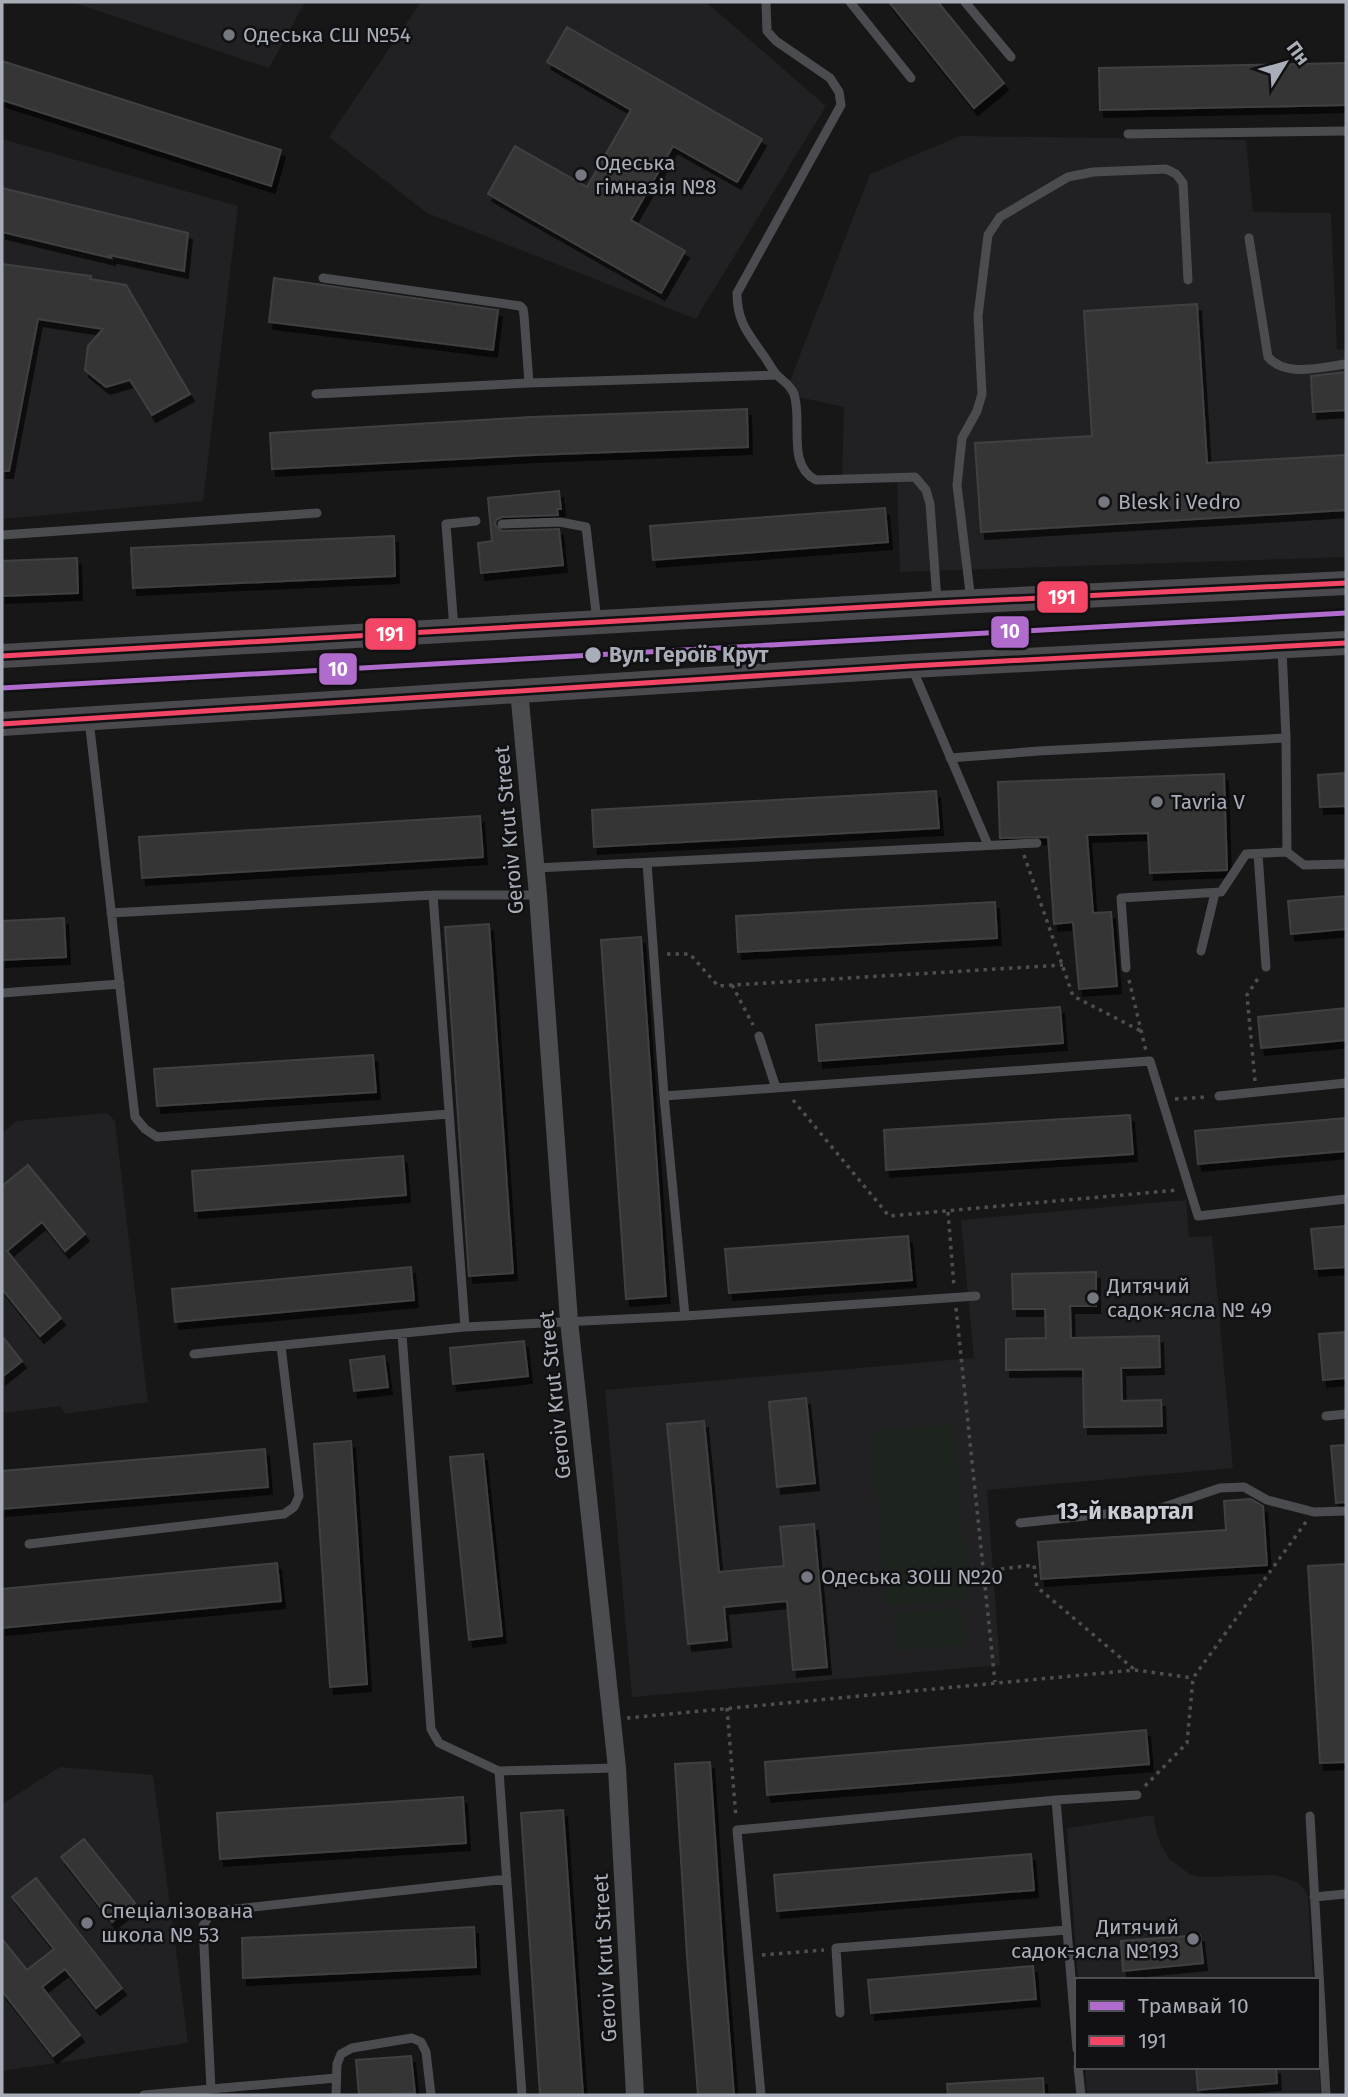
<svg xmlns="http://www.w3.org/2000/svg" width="1348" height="2097" font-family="'Fira Sans',sans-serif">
  <defs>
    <filter id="shadow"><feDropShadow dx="4" dy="7" stdDeviation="0" flood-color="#0009"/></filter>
  </defs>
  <rect width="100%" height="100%" fill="#171717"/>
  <!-- built -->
  <path fill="#212123" d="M72,2H305L269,68Z
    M421,2H706L826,106L696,319L427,213L329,137Z
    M960,136L1246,140L1253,212L1331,213L1337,349L1346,350V557L900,572L897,479L842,481L844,407L785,394L870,174Z
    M2,139L238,206L203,501L2,519Z
    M107,1113L115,1121L148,1402L65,1414L60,1406L2,1413V1133L17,1121Z
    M1186,1200L1189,1237L1212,1236L1233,1468L987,1490L1000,1665L632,1697L605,1390L974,1358L961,1220Z
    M60,1767L153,1775L188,2043L2,2071V1804Z
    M1154,1815L1156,1830L1161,1845L1169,1859L1191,1875L1200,1877L1276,1875L1297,1882L1304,1889L1308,1897L1313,1980H1078L1067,1828Z
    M1318,2056L1321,2095H1087L1085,2067H1318Z"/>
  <!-- green -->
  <path fill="#1d241e" d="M954,1424L968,1600L886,1606L872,1431Z
    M962,1608L965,1645L896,1650L893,1613Z"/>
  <!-- building -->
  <path fill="#353536" stroke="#3f4043" stroke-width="2" filter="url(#shadow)" d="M889,2H938L1004,83L974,108Z
    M567,27L762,139L737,182L673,146L631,220L685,251L661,293L488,194L515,146L587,187L631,110L547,62Z
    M2,61L281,150L271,186L2,100Z
    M1346,63V105L1100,110L1099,68Z
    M2,188L188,233L184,271L109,255L111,258L2,232Z
    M2,264L91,276L90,279L126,285L190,394L152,415L130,380L106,387L85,370L88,346L103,329L38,319L9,471H2Z
    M274,278L498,310L493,350L269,322Z
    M1197,304L1207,463L1346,455V510L981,532L975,443L1092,436L1084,311Z
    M1346,372V410L1313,412L1311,376Z
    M747,409L748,447L533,455L272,469L270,433L532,417Z
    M559,491L561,509H557L558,515L502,517L496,520L495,525L502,531L559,529L563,565L481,573L478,543L492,541L488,498Z
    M885,508L888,542L653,560L650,526Z
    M394,536L395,576L133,588L131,548Z
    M77,558L78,593L2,596V561Z
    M1346,773V806L1320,807L1318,775Z
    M1224,774L1227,870L1150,873L1148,833L1087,835L1093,913L1111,912L1117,986L1079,989L1073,922L1054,924L1048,837L1000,838L998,782Z
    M936,791L939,828L594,847L592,810Z
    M480,816L483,857L142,878L139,837Z
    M1346,896V929L1291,934L1288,901Z
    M995,902L997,938L738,952L736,916Z
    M64,918L66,957L2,960V921Z
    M489,924L513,1273L469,1276L445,927Z
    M641,937L666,1296L626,1299L601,940Z
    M1060,1007L1063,1043L819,1061L816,1025Z
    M1346,1008V1040L1261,1048L1258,1017Z
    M373,1055L376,1092L157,1106L154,1069Z
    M1130,1115L1133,1154L886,1170L884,1130Z
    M1346,1118V1151L1198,1164L1195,1131Z
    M403,1156L406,1195L195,1211L192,1171Z
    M28,1165L85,1234L65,1251L42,1222L7,1251L61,1318L40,1336L2,1289V1186Z
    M1346,1226V1267L1315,1269L1311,1229Z
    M908,1236L912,1280L729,1293L725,1249Z
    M411,1267L414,1300L175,1322L172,1289Z
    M1096,1272V1306H1070L1071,1338L1159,1336L1160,1367L1121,1368L1122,1401L1161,1400L1162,1426L1084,1427L1083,1369L1006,1370V1339L1046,1338L1045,1309H1013L1012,1274Z
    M1346,1332V1378L1323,1380L1319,1334Z
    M2,1336L22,1361L2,1377Z
    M524,1341L528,1376L453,1384L450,1348Z
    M384,1356L388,1387L354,1391L350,1360Z
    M806,1398L815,1483L777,1487L769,1402Z
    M704,1421L719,1572L784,1566L780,1527L814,1524L827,1667L793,1670L787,1601L724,1607L727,1640L688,1644L667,1424Z
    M351,1441L367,1684L330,1687L314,1444Z
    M1346,1445V1502L1336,1503L1331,1446Z
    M265,1449L268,1487L2,1509V1471Z
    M483,1454L502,1636L469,1640L450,1457Z
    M1251,1499L1263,1506L1267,1565L1041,1579L1038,1542L1226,1530L1224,1501Z
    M277,1563L281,1601L2,1628V1589Z
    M1346,1564V1762L1320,1763L1308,1566Z
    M1146,1730L1149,1764L767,1795L765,1762Z
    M710,1762L723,1954L734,2095H698L687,1956L675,1764Z
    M463,1797L466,1843L220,1859L217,1813Z
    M563,1810L583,2095H540L521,1813Z
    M84,1839L135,1903L112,1922L61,1857Z
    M1031,1854L1034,1890L777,1911L774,1875Z
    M36,1878L122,1988L96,2008L65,1969L42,1987L80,2035L53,2056L2,1991V1939L27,1970L54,1949L12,1897Z
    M474,1927L476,1967L243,1978L242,1938Z
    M1200,1935L1203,1963L1123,1971L1121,1941Z
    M1033,1966L1036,1999L871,2013L868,1980Z
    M411,2056L415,2093L359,2095L356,2060Z
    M1196,2067H1276L1277,2083L1198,2090Z
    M1043,2078L1044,2095H948L947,2084Z"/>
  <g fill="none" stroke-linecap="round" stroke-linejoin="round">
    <!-- path -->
    <path stroke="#4d4e52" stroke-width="3.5" stroke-dasharray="3.5 5" stroke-linecap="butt" d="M1024,855L1073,996L1141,1031
      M667,954H690L718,986L1063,965
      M1129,980L1146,1051
      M732,985L753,1025
      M1255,1081L1247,995L1259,977
      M1175,1099L1206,1097
      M793,1100L889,1216L1178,1190
      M948,1212L954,1286
      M956,1308L995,1682
      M984,1571L1034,1565L1037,1587L1135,1670
      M727,1708L736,1818
      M627,1718L1135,1670L1193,1678
      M1145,1786L1187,1743L1193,1678L1306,1522
      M762,1955L824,1950"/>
    <!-- service -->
    <path stroke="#4b4c50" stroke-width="9" d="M766,2L767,31L776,41L830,78L839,92L841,105L737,293C737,322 748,333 764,356C768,362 772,369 776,374C782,381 791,385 794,394C803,421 786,465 816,480L915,477L926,490L930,504L937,601
      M850,2L911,78
      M965,2L1011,57
      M1128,134L1346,131
      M1249,238L1268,357C1286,378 1321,367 1346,364
      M323,278L520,306L523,309L524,315L529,383
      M316,394L529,383L777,375
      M502,524L560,522L586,527L597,621
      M2,535L317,513
      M971,601L957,485L962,438L977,411L982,394L978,316L988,235L1000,217L1068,177L1093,172L1166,169L1176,174L1183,183L1188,280
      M454,629L446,524L476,521
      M1282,649L1286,738L1287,852
      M912,668L988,845
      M89,720L135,1117L145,1129L157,1137L449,1114
      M950,758L1039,751L1286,738
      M1258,854L1266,967
      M647,863L664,1096L685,1316
      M536,868L1037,843
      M433,895L465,1327L685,1316L976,1296
      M111,913L433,895H538
      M1201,951L1215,893
      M1126,968L1121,898L1221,892L1246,854L1287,852L1304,865L1346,864
      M2,993L120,984
      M759,1036L776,1088
      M664,1096L1150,1061L1198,1216L1346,1199
      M1219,1096L1346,1083
      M402,1334L431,1729L439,1743L499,1771L617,1768
      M194,1354L465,1327
      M1326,1416L1346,1414
      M1020,1523L1161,1508L1220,1488L1244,1487L1267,1500L1314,1512L1346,1511
      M29,1544L284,1514L294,1507L299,1496L281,1346
      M499,1771L522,2095
      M1056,1800L1077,2049
      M1310,1816L1326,2095
      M1314,1897L1346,1894
      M840,2013L836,1948L1067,1930
      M1078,2067L1081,2095
      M211,2089L203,1926L210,1914L227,1910L507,1879
      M144,2095L336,2078
      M336,2095L337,2064L341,2054L352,2048L412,2038L421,2042L426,2052L431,2095
      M761,2095L737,1830L1056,1800L1137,1795"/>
    <!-- minor -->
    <path stroke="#4b4c50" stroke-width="18" d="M519,690L538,895L569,1321L617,1768L635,2095"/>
    <!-- secondary -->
    <path stroke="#4a4a4e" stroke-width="24" d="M2,656L937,603L1346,583
      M2,724L911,666L1346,643"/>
    <!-- bus-1 casing -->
    <g stroke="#111113" stroke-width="10">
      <path id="bus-1" d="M2,656L937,603L1346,583
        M2,724L911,666L1346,643"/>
    </g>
    <!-- bus-1 -->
    <use href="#bus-1" stroke="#f34667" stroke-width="5"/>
    <!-- tram-1 casing -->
    <g stroke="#111113" stroke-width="10">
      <path id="tram-1" d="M2,688L1346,613"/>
    </g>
    <!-- tram-1 -->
    <use href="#tram-1" stroke="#b06ccc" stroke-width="5"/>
  </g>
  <!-- markers -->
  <g fill="#757880" stroke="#111113" stroke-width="2.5">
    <circle cx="229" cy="35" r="7"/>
    <circle cx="581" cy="175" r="7"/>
    <circle cx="1104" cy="502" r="7"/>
    <circle cx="1157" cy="802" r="7"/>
    <circle cx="1093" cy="1298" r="7"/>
    <circle cx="807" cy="1577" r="7"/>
    <circle cx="87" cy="1923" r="7"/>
    <circle cx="1193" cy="1939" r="7"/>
  </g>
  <circle fill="#a8adb8" stroke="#111113" stroke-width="2.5" cx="593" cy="655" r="9"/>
  <g text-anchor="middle" stroke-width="5" stroke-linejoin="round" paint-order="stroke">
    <!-- poi labels -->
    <g font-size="21" fill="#a8adb8" stroke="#111113" text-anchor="start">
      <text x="243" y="42">Одеська СШ №54</text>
      <text x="595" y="170">Одеська<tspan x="595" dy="24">гімназія №8</tspan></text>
      <text x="1118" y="509">Blesk i Vedro</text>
      <text x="1171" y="809">Tavria V</text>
      <text x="1107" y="1293">Дитячий<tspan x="1107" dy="24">садок-ясла № 49</tspan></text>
      <text x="821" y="1584">Одеська ЗОШ №20</text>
      <text x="101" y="1918">Спеціалізована<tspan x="101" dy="24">школа № 53</tspan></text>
      <text x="1179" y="1934" text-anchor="end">Дитячий<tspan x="1179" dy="24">садок-ясла №193</tspan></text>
    </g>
    <!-- stop labels -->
    <g font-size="21" font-weight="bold" fill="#a8adb8" stroke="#111113" text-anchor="start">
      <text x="609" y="662">Вул. Героїв Крут</text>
    </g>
    <!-- street labels -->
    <g font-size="21" fill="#a8adb8" stroke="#111113">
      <text transform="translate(509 830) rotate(-95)" y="7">Geroiv Krut Street</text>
      <text transform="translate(555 1395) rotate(-96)" y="7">Geroiv Krut Street</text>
      <text transform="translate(605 1958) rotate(-93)" y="7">Geroiv Krut Street</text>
    </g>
    <!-- neighbourhood labels -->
    <g font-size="23" font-weight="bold" fill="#c9ccd4" stroke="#111113">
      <text x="1125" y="1519">13-й квартал</text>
    </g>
  </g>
  <g stroke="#111113" stroke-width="2.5">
    <rect x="1036" y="580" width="53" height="34" rx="7" fill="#f34667"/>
    <rect x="990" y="615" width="40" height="34" rx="7" fill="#b06ccc"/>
    <rect x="364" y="617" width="53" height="34" rx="7" fill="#f34667"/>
    <rect x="318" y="652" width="40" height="34" rx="7" fill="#b06ccc"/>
  </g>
  <g font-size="19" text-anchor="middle" font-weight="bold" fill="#fff">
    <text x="1062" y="604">191</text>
    <text x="1010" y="638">10</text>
    <text x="390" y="641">191</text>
    <text x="338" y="676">10</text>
  </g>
  <!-- border -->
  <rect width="1348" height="2097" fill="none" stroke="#a8adb8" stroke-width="7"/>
  <!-- legend -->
  <rect x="1075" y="1978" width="245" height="91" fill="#111113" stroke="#4d4f55" stroke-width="2"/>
  <rect x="1089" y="2001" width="35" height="10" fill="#b06ccc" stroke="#4d4f55" stroke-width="2"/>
  <text x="1138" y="2013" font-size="21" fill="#a8adb8">Трамвай 10</text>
  <rect x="1089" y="2036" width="35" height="10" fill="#f34667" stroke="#4d4f55" stroke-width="2"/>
  <text x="1138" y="2048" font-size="21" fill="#a8adb8">191</text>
  <!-- north arrow -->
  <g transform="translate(1285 63) rotate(53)" stroke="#111113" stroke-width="5" paint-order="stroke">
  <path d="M0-5L12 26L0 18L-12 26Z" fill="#a8adb8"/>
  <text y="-10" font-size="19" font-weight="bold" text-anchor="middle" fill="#a8adb8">Пн</text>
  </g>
</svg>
